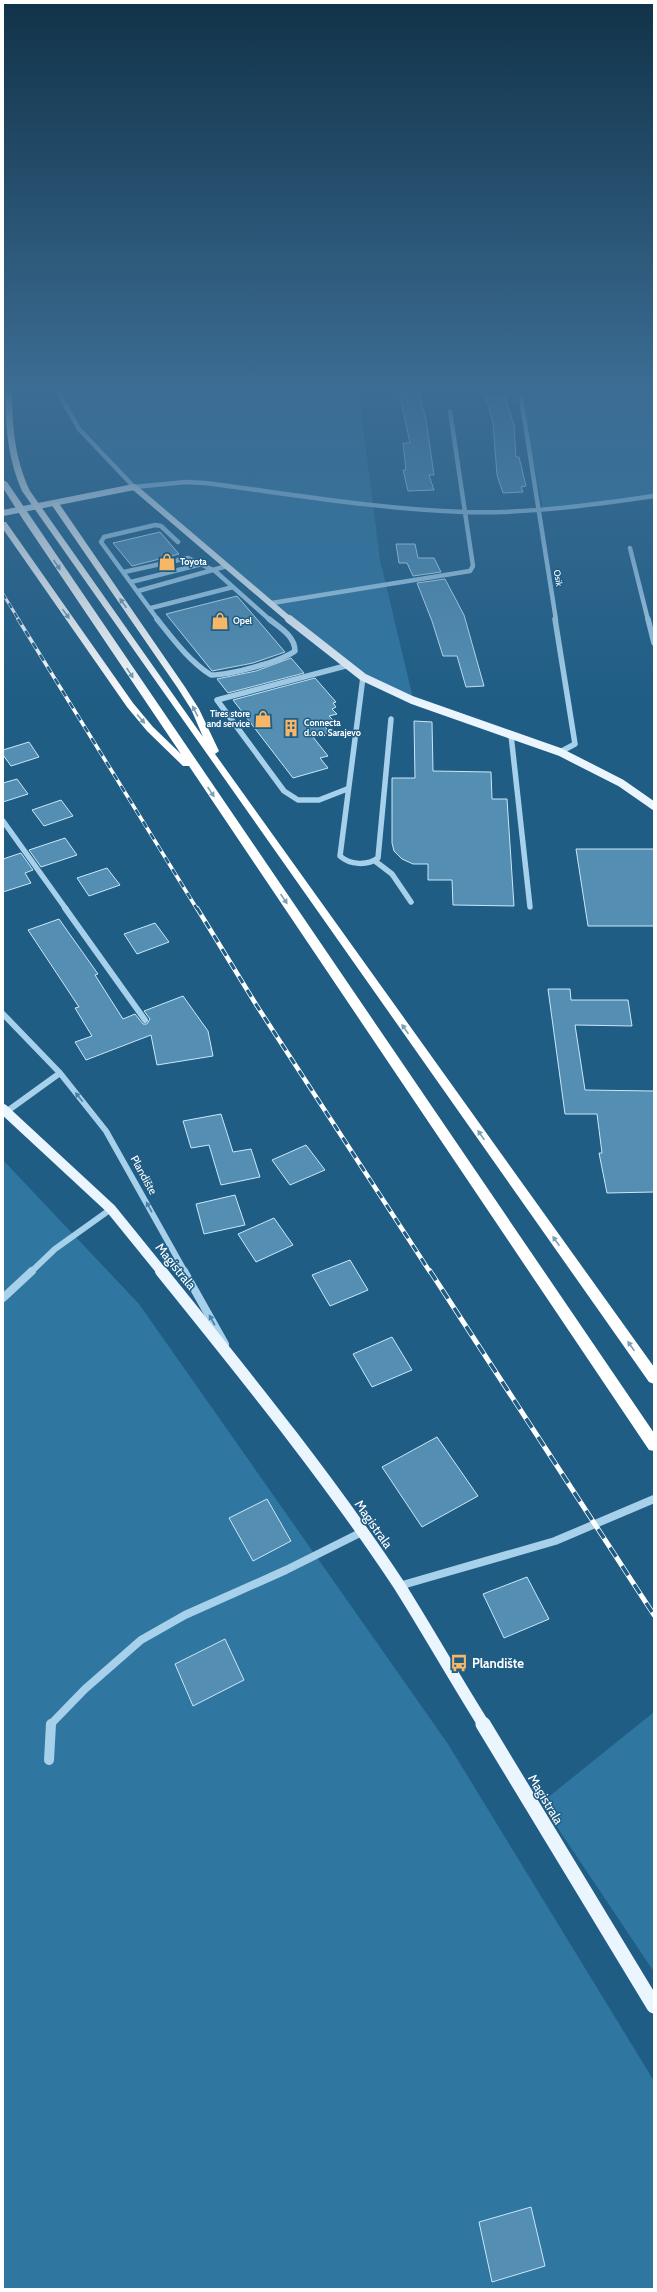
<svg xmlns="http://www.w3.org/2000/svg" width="657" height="2292" font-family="Cabin,sans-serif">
  <rect width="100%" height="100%" fill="#1f5d85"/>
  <!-- green -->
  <path fill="#2f76a1" d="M54,387H358L380,560L413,698L387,689L312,641L134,487L63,407Z
    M413,387H654V496L543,509L520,393Z
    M3,1160L139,1304L448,1744L654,2081V2289H3Z
    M654,1712V1972L541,1803Z"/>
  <!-- building -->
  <path fill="#548fb3" stroke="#cbe7f7" d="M399,392H419L426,420L434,475H429L434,490L408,491L403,470H406L403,443H410Z
    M505,397L514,425L516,457H519L526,486L521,487L523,492L503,493L497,475L493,423L486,398Z
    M160,532L179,554L132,566L113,543Z
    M396,544H415L418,558H434L441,572L413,576L407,563H399Z
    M445,579L464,615L484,686L466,687L457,656H443L432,621L417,583Z
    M237,596L285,652L253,663L212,671L166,614Z
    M291,658L304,673L228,693L217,679L256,671Z
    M315,678L336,702L333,703L336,707L332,709L337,714L329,716L333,720L322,723L330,733L313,737L328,756L320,758L328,768L293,778L233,700Z
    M414,721L432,722L433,771L491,772L492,799H507L514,906L453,905L452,880H428V864H413L402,859L394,851L392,843V778H415Z
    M29,742L39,757L11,766L3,755V750Z
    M17,779L28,794L3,802V783Z
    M61,800L73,816L44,826L32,810Z
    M65,838L77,855L41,867L29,850Z
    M576,849H654V926H588Z
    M21,853L33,870L25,873L31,883L3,892V859Z
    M107,868L120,885L89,896L77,878Z
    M59,919L98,974L95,975L123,1019L135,1014L143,1024H147L150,1019L144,1011L183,996L208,1031L213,1056L157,1065L151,1035L86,1060L75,1042L92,1036L75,1008L79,1007L28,930Z
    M155,923L169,942L137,954L124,934Z
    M548,989H570L571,1000H628L632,1026L575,1025L585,1090L654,1091V1192L607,1193L599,1153H602L597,1114H565Z
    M221,1114L233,1152L251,1149L260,1177L221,1185L209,1145L191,1148L183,1121Z
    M306,1145L325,1170L290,1185L272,1160Z
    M235,1195L245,1225L204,1234L196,1204Z
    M274,1218L293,1245L256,1262L238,1234Z
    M350,1260L368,1290L330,1306L312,1275Z
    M392,1337L412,1370L372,1387L353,1354Z
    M437,1437L478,1496L422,1527L382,1467Z
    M267,1499L291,1541L253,1561L229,1518Z
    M527,1577L549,1619L504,1638L483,1594Z
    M225,1639L244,1680L193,1706L175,1664Z
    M531,2207L545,2266L492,2282L479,2222Z"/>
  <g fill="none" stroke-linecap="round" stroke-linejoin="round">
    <!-- path -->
    <path stroke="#a7d0ea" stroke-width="1.5" stroke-dasharray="1 2" stroke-linecap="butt" d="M447,387H490
      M605,387H631"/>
    <!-- minor-far4 -->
    <path stroke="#a7d0ea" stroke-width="4.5" d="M55,387L79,429L134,487L186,482L205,483C291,494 377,509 464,512C528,514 591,505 654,496
      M521,398L556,620
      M630,548L648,620
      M124,572L188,558L215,571L270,620
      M131,582L202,564
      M138,591L227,566
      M272,603L470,571L473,566L450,411
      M151,608L233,587
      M158,620L101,542L104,537L155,525L161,526L178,542"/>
    <!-- minor-far3 -->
    <path stroke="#a7d0ea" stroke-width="5.5" d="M157,619C173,639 189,661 211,675C230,675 280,662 295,651C295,636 279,627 269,619
      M555,619L575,744L560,752
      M648,619L654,643
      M363,677L340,856C350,865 367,866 378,858L391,719
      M511,735L530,907
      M347,789L319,800H298L284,791L217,700L349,665
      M3,821L66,909
      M375,861L392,874L411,902"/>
    <!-- minor-far2 -->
    <path stroke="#a7d0ea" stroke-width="6" d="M65,908L145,1020
      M3,1014L60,1073L106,1131L185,1272
      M6,1112L60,1073
      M31,1272L55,1249L111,1209"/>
    <!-- minor-far1 -->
    <path stroke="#a7d0ea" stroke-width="8" d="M184,1271L225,1344
      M3,1298L32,1271
      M399,1586L555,1541L654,1499
      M50,1725L85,1689L141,1640L185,1615L286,1570L362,1532"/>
    <!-- minor -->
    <path stroke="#a7d0ea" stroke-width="10" d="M49,1760L51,1724"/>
    <!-- major-far4 -->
    <path stroke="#ebf5fe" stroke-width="6" d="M3,513L134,487L290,620"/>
    <!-- major-far3 -->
    <path stroke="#ebf5fe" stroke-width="8" d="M289,619L363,677L412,700L560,752L621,783L654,806"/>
    <!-- major-far2 -->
    <path stroke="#ebf5fe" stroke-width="10" d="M3,1109L111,1209L162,1272"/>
    <!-- major-far1 -->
    <path stroke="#ebf5fe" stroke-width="12" d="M161,1271C243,1373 327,1476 399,1585C428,1631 455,1679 484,1725"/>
    <!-- major -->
    <path stroke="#ebf5fe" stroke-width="15" d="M483,1724L654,2006"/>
    <!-- highway -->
    <path fill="#fff" fill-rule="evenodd" d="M6,387H12C12,424 14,457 30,491L203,737L191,709L177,687L51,504L58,502L185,687L199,709L219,751L215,754L654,1367V1384L649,1382L22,491C7,457 5,424 6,387Z
      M3,480L7,482L654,1433V1451L649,1450L189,766H183L147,731L127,707L3,529V522H6L133,703L153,727L181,754L24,521L3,488Z"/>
    <!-- rail-far3 casing -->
    <g stroke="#fff" stroke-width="3">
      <path id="rail-far3" d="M3,594L19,620"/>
    </g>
    <!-- rail-far2 casing -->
    <g stroke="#fff" stroke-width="3.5">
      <path id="rail-far2" d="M18,619L197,909"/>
    </g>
    <!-- rail-far1 casing -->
    <g stroke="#fff" stroke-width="4.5">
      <path id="rail-far1" d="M197,908L257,1006L430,1272"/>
    </g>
    <!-- rail casing -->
    <g stroke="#fff" stroke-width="5">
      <path id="rail" d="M430,1271L654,1615"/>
    </g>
    <!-- rail-far3 -->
    <use href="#rail-far3" stroke="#1f5d85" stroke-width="2" stroke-dasharray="5.5" stroke-linecap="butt"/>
    <!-- rail-far2 -->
    <use href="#rail-far2" stroke="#1f5d85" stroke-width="2.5" stroke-dasharray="7" stroke-linecap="butt"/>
    <!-- rail-far1 -->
    <use href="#rail-far1" stroke="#1f5d85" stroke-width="3" stroke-dasharray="8" stroke-linecap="butt"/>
    <!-- rail -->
    <use href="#rail" stroke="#1f5d85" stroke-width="3.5" stroke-dasharray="11" stroke-linecap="butt"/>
  </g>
  <!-- one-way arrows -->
  <defs><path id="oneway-solid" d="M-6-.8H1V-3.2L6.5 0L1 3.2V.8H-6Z"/></defs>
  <g fill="#799eb6">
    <use href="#oneway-solid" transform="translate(57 565) rotate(56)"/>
    <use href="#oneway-solid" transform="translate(123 603) rotate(-125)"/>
    <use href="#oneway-solid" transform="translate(66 614) rotate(55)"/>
    <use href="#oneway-solid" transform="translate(130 673) rotate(56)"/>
    <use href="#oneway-solid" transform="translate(195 711) rotate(-118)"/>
    <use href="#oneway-solid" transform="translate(141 719) rotate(49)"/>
    <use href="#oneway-solid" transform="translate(211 792) rotate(56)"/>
    <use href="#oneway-solid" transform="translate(284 899) rotate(56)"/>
    <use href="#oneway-solid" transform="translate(405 1029) rotate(-125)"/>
    <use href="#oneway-solid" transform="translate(481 1135) rotate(-125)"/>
    <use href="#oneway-solid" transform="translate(556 1241) rotate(-125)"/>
    <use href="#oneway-solid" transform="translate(631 1346) rotate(-125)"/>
  </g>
  <g fill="#4880a3">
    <use href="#oneway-solid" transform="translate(79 1097) rotate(-129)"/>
    <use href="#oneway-solid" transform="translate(149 1207) rotate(-119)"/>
    <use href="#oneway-solid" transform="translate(212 1320) rotate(-119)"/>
  </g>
  <!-- sky -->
  <linearGradient id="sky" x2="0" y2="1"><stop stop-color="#113349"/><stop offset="0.55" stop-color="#3c6d94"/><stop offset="1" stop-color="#3c6d94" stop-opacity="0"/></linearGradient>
  <rect width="657" height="708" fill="url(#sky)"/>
  <!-- icons -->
  <defs>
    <g id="shop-bare" transform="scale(1.38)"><path d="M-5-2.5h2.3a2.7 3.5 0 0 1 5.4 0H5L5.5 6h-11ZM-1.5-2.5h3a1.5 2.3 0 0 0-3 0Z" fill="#f8b667" stroke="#1f5d85" stroke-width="2.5" paint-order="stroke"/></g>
    <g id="building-bare" transform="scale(1.38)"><path d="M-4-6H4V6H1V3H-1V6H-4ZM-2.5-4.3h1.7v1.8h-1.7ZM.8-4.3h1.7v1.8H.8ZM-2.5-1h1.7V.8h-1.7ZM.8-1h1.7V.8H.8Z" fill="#f8b667" stroke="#1f5d85" stroke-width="2.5" paint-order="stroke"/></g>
    <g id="bus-bare" transform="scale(1.38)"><path d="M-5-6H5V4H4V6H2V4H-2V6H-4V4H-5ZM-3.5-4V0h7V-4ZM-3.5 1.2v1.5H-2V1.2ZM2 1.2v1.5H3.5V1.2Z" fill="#f8b667" stroke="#1f5d85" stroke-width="2.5" paint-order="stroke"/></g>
  </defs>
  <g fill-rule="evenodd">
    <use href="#shop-bare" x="167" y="562"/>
    <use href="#shop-bare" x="220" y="621"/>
    <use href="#shop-bare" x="263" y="719"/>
    <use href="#building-bare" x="291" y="728"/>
    <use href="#bus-bare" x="459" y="1663"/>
  </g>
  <g text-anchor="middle" stroke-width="3" stroke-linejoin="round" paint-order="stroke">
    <!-- far-poi labels -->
    <g font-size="9" font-weight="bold" fill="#fff" stroke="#1f5d85" text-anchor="start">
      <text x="180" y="565">Toyota</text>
      <text x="233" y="624">Opel</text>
      <text x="250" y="717" text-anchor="end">Tires store<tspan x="250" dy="10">and service</tspan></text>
      <text x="304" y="726">Connecta<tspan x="304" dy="10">d.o.o. Sarajevo</tspan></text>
    </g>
    <!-- far-street labels -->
    <g font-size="9" fill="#fff" stroke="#1f5d85">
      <text transform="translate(558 578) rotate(81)" y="3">Osik</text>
    </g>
    <!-- street labels -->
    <g font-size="11" fill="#fff" stroke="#1f5d85">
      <text transform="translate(144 1175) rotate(61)" y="4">Plandište</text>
    </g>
    <!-- near-street labels -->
    <g font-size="13" fill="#fff" stroke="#1f5d85">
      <text transform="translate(176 1266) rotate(51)" y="5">Magistrala</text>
      <text transform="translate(374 1524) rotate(55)" y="5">Magistrala</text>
      <text transform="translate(546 1799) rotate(59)" y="5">Magistrala</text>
    </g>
    <!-- near-poi labels -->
    <g font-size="13" font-weight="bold" fill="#fff" stroke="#1f5d85" text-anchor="start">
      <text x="472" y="1668">Plandište</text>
    </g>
  </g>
  <!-- border -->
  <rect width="657" height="2292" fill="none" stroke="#ffffff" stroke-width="8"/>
</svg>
